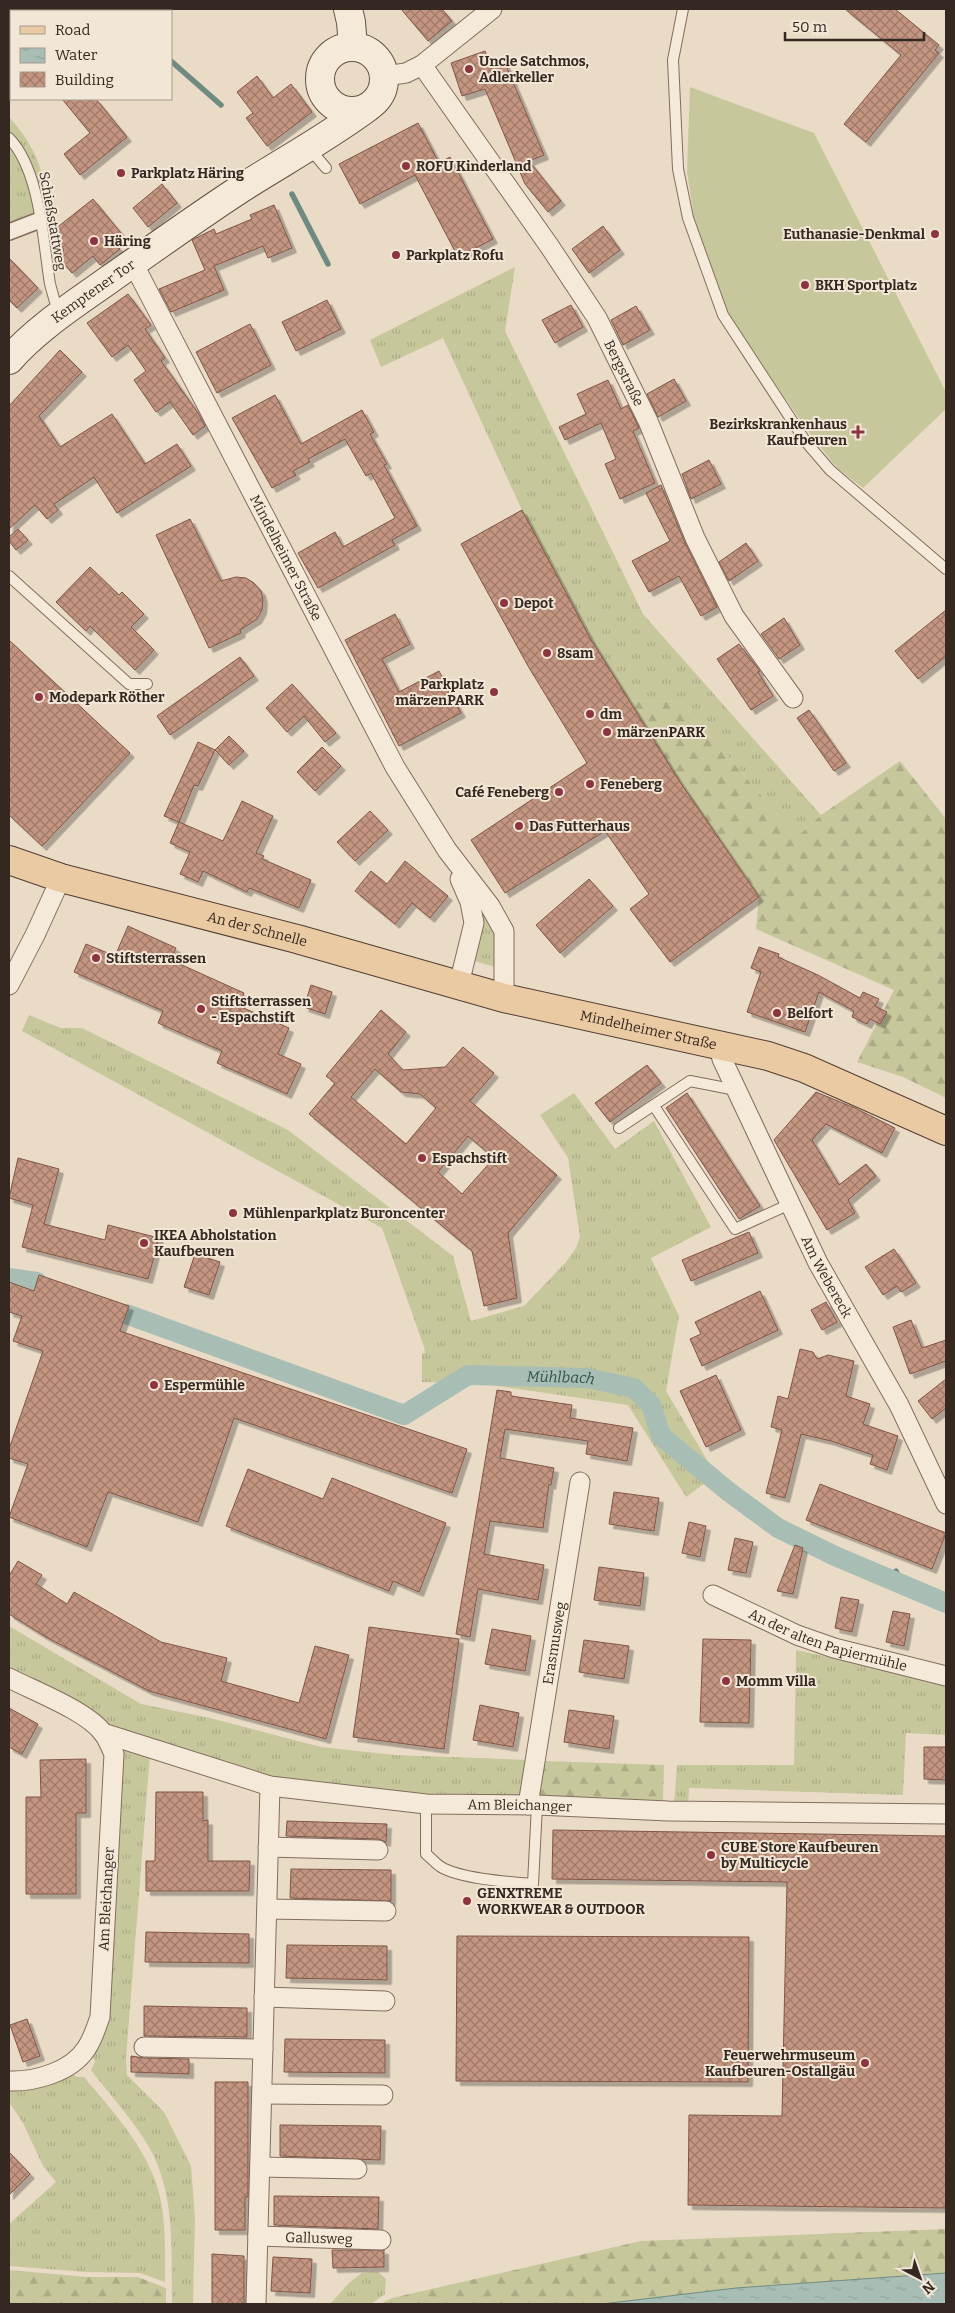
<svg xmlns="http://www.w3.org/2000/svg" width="955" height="2313" font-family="Bitter,serif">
  <defs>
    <pattern id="grass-tufts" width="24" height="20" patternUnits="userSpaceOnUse" patternTransform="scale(1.25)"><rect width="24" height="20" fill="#c7c79c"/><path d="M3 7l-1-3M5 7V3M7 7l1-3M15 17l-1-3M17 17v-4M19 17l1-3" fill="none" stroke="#acab86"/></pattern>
    <pattern id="forest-firs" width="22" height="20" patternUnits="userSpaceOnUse" patternTransform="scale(1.25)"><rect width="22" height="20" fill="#c7c79c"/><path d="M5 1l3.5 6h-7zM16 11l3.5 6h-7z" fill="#acab86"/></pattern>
    <pattern id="water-ripples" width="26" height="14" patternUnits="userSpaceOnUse" patternTransform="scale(1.25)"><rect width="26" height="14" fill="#a8beb5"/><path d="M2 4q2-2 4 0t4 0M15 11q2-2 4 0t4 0" fill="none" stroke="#91a39b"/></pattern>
    <pattern id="building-cross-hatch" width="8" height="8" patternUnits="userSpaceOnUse" patternTransform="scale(1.25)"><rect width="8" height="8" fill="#c49581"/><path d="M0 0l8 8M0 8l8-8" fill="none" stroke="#a07a69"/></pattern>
    <filter id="shadow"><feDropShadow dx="4.5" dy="4.5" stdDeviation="0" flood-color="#0004"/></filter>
  </defs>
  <rect width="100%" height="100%" fill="#eadbc7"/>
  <!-- grass -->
  <path fill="url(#grass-tufts)" d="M9,117C32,142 52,178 41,212L9,134Z
    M10,144L27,172L36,217L9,228Z
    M515,267L505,331L643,614L821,815L797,837L681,702L629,700L590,638L522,510L443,338L381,367L370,340Z
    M478,902L498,934L499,968L471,960Z
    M29,1015L61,1028H82L288,1130L453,1256L471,1321L524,1306L566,1262L576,1248L580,1237L568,1158L540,1115L574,1093L615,1149L654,1121L711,1227L651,1258L679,1316L666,1391L716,1475L686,1497L628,1405L484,1384L422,1382V1353H425L424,1347L382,1228L22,1031Z
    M9,1626L141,1704L210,1718L321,1747L395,1755L529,1760L522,1800L387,1794L272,1781L109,1729L9,1672Z
    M796,1650L946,1682V1735L906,1733L903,1795L689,1788L688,1805L674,1804L677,1765H794Z
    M116,1743L150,1754L126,2059L127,2075L164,2112L191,2166L195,2219L193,2304H172C171,2252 176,2194 149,2147C133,2120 110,2095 91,2070L95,2062L92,2054Z
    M68,2072L77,2077H84C109,2107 138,2138 153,2175C167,2208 165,2246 165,2282L140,2273L86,2272L9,2266V2224L56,2182L43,2166L23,2123L9,2102V2085Z
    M378,2272L386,2279L385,2294L371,2304H330L349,2283L362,2273Z"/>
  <!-- forest -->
  <path fill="url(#forest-firs)" d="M629,700L681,702L797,837L821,815L900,761L946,819V1098L903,1077L857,1062L894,990L756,929L759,896L680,782Z
    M545,1761L664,1765L663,1800L539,1798Z
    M946,2229V2273L736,2288L602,2304H380L392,2298L641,2241Z
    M9,2270L87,2277H138L166,2288V2304H9Z"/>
  <!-- pitch -->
  <path fill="#c7c79c" d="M690,87L814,133L946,392V409L863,488L837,468L811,435L742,337L727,310L694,218L687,172Z"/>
  <!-- water -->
  <path fill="url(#water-ripples)" stroke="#6f8b81" d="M946,2273V2304H602L736,2288Z"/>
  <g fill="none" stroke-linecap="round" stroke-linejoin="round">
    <!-- stream -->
    <path stroke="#6f8b81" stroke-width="5.5" d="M113,9L116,11
      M171,61L221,105
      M292,194L328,264
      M896,1571L900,1582"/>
    <!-- canal -->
    <g stroke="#a8beb5" stroke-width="20">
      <path d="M9,1278L37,1282"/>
      <path id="s1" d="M126,1314L404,1415L468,1375L587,1378L634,1388L651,1405L661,1436L729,1492L778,1528L835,1556L946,1603"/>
    </g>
  </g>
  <!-- building -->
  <path fill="url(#building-cross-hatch)" stroke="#805647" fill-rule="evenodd" filter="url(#shadow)" d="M401,9H442L452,21L428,41Z
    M845,9H895L939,45L935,50L939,53L866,142L844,124L901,55Z
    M485,51L491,66L504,61L544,155L529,161L561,201L548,212L525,184L485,89L462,96L451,63Z
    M257,76L273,98L291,84L312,112L267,146L246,118L253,113L237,92Z
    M62,99H96L127,137L80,175L64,154L90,133Z
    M418,123L439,163L450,157L493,239L458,257L415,175L360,204L339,164Z
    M162,184L177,203L148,227L133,208Z
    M93,199L121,233L112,240L120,249L100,265L93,256L72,273L57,256L64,250L50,233Z
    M274,205L292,248L268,258L263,246L214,266L224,290L171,312L159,289L205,270L192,240L214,229L216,234L252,219L250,215Z
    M603,226L620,250L589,273L572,249Z
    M9,258L38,288L17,308L9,300Z
    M128,294L151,325L145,329L165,358L161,361L198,413L205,426L193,435L170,402L156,412L134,380L146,371L128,345L112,357L87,323Z
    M327,300L341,329L296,351L282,322Z
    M571,305L583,327L555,343L542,320Z
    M636,306L650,330L623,345L611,320Z
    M250,324L271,365L217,393L196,352Z
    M60,350L82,372L39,416L60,447L112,414L145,464L177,444L191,466L117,513L94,477L54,504L58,510L47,519L35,505L9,529V406Z
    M674,379L686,401L658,417L647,394Z
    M608,380L621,409L628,405L638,426L639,428L633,431L655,483L620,499L605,464L616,459L601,423L565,440L559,427L586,414L577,394Z
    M275,395L301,444L362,410L374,432L370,434L387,464L384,465L417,526L392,540L395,545L318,588L298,553L335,532L343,547L395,518L371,473L366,476L345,439L308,459L310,462L293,471L296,475L272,488L232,418Z
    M709,460L721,484L691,499L682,474Z
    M661,485L685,543L717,607L701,616L679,576L649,592L632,561L670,541L646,493Z
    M522,510L590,638L680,782L759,897L670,962L630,909L649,894L605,831L505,893L471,840L587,763L528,666L461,544Z
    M190,519L221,581L236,577L246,578L254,583L261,591L263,600L262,610L257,619L240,630L241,633L209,648L156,535Z
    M18,529L28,540L16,550L9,541V537Z
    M746,543L758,561L729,581L719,562Z
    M90,567L119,595L122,592L144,614L131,627L154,650L135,670L90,626L86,631L56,602Z
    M946,610V656L918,679L895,651Z
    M395,614L410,644L382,659L399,692L439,671L461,713L399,746L345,640Z
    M784,618L800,645L779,659L761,634Z
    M9,640L130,753L42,846L9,815Z
    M739,644L760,671L758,672L773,696L751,710L717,659Z
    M240,657L254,676L170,735L157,716Z
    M292,684L336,733L325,742L304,716L287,732L266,708Z
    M809,710L846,763L834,771L797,718Z
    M229,736L244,751L229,765L215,750Z
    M198,742L215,750L198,786L194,785L179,822L164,816Z
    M322,747L341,766L315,791L297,772Z
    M242,801L273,816L256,853L264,856L262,859L311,880L299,908L249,888L247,892L203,871L198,882L180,874L190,852L170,843L179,822L223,841Z
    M370,811L388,830L355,861L337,842Z
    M405,861L448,896L430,918L412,903L395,924L355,891L371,871L387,884Z
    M589,879L613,906L560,953L536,925Z
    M128,926L176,948L171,960L244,993L239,1006L289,1028L278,1054L301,1064L287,1094L217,1063L222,1051L158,1023L163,1011L74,972L86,944L115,956Z
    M759,947L779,954L778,957L818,975L860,998L863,992L879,999L875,1006L887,1012L880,1024L870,1019L867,1024L852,1017L854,1011L819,992L805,1032L747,1012L761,972L751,968Z
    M311,985L332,992L325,1014L304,1007Z
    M381,1010L406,1032L388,1054L403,1070L445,1067L463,1047L494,1073L470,1101L557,1175L508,1233L517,1298L484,1306L472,1251L309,1114L335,1083L326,1076ZM375,1069L401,1092L420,1094L436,1108L406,1144L351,1097ZM468,1136L494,1158L462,1194L438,1172Z
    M647,1065L661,1083L610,1122L595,1103Z
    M816,1092L855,1108L895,1128L882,1153L826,1124L812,1140L839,1185L866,1164L876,1176L848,1200L855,1213L827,1230L774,1140Z
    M687,1093L760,1206L739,1219L666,1108Z
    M18,1158L59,1169L44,1224L105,1240L108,1225L159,1238L148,1279L22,1247L33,1205L9,1198Z
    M749,1232L758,1253L691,1281L682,1260Z
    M894,1249L916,1283L901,1292L897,1286L883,1295L865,1267Z
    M195,1254L220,1262L209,1295L184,1287Z
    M39,1275L129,1306L120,1331L467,1449L452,1493L234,1418L198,1522L108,1492L87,1547L9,1517L28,1464L9,1458V1449L43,1351L13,1341L22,1316L9,1312V1282L34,1291Z
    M760,1291L778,1330L702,1366L690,1339L701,1334L695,1322Z
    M826,1302L837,1322L822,1330L811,1310Z
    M911,1320L922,1348L946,1340V1361L910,1374L893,1327Z
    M800,1349L813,1352L817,1359L828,1355L854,1361L846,1396L870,1404L863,1424L898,1436L887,1470L870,1464L873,1455L831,1441L801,1434L785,1498L766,1493L782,1430L771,1427L778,1396L788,1399Z
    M716,1375L741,1430L706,1447L680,1391Z
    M946,1379V1408L932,1419L918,1401Z
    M497,1390L511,1392V1396L572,1405L570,1418L633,1428L627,1461L586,1454L588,1441L505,1429L500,1458L554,1468L551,1485L549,1484L543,1528L490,1521L484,1554L544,1565L538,1600L478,1589L470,1637L456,1634Z
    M248,1469L323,1499L332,1478L446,1523L419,1592L393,1581L389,1591L226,1526Z
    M820,1484L946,1533L932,1569L806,1520Z
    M614,1492L659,1498L654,1531L609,1524Z
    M689,1522L706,1526L700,1557L682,1553Z
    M735,1538L753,1542L746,1573L728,1570Z
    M795,1545L803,1548L793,1594L777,1591Z
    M18,1561L42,1575L36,1584L67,1604L74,1592L161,1642L227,1658L221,1681L299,1703L315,1646L349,1655L326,1739L149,1691L46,1637L9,1614V1576Z
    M599,1567L644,1573L640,1606L594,1600Z
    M841,1597L859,1600L852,1632L835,1628Z
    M893,1611L910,1614L904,1646L886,1642Z
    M369,1627L459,1639L444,1749L353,1737Z
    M492,1629L531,1636L525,1671L485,1664Z
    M703,1639L751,1640L749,1723L700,1722Z
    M584,1640L629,1646L624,1679L579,1672Z
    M480,1705L519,1713L513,1747L473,1740Z
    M9,1708L38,1724L22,1754L9,1747Z
    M569,1710L614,1716L609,1749L564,1742Z
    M924,1747H946V1780L924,1779Z
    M86,1759V1813H76V1894H26V1797H41L40,1760Z
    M156,1792H203V1821L208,1820V1861H250L249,1891H146V1861H155Z
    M287,1821L387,1824L386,1842L378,1839L286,1836Z
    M553,1830L946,1836V2208L688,2205L689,2115L782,2116L787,1882L552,1879Z
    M291,1869L391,1870V1901L290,1898Z
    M146,1932L249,1934V1963L145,1962Z
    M457,1936L749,1937L748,2082L456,2081Z
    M287,1945L387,1946V1980L286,1978Z
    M144,2006L247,2008V2037L144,2036Z
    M27,2019L40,2056L23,2062L10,2025Z
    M285,2039L385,2040V2073L284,2072Z
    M131,2056L144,2058L189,2059V2074L131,2072Z
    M215,2082H248V2197H245V2230H215Z
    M280,2125L381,2126L380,2160L280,2156Z
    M9,2152L30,2174L9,2195Z
    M274,2196L379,2197L378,2229L274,2225Z
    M332,2250H384V2267L333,2268Z
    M212,2254L244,2256V2304H212Z
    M273,2257L312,2259L310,2293L271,2291Z"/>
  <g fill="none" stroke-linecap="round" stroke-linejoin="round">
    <!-- service casing -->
    <g stroke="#836d5e" stroke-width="12">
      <path id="service" d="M683,9L673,60L678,169L688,218L723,315L806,442L830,470L946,569
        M9,138C40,170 43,240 50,284L55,302L62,312
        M309,148L326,168
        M9,576L129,684H147
        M654,1106L735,1229L790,1204
        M619,1128L690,1081L736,1090
        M426,1804V1854C431,1858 436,1864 441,1867C462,1879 509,1882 533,1884L537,1805"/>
    </g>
    <!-- pedestrian casing -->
    <g stroke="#836d5e" stroke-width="18">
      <path id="pedestrian" d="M9,232L40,220"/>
    </g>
    <!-- minor casing -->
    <g stroke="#836d5e" stroke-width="21">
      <g id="minor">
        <path id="s2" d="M422,65L550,247L597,318L648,421L695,538L734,616L793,698"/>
        <path d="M385,76L406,73L422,65L492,9"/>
        <path id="s3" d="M133,263L395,767L447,850L490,906L504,931V998"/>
        <path d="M459,984L474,923L470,902L460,879"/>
        <path d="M9,985L35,935L61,878"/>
        <path id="s4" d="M719,1045L722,1059L818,1263L899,1405L946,1504"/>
        <path id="s5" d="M713,1595L797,1635L834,1648L946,1676"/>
        <path d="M9,1678C34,1691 87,1711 103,1733C108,1739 111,1748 114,1754L100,2017C96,2028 93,2039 86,2049C71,2072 34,2082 9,2081"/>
        <path id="s6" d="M103,1733L270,1786L426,1804L537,1805L668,1811L946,1814"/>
        <path id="s7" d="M528,1805L580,1482"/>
        <path d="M268,1847L378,1850"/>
        <path d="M267,1909L386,1911"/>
        <path d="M264,1997L385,2001"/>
        <path d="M144,2047L263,2049"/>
        <path d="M262,2094L383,2095"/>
        <path d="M260,2167L357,2169"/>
        <path id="s8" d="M258,2236L381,2240"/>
        <path d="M256,2304L270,1786"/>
      </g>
    </g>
    <!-- secondary casing -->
    <g stroke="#654f41" stroke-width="30">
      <g id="secondary">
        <path d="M348,9L351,22L353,47"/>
        <circle cx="352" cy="79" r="32"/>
        <path id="s9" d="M9,360C37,328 75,304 110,279C156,247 201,214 248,184C288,159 329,136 367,108"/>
      </g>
    </g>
    <!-- primary casing -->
    <g stroke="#523d32" stroke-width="30">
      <g id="primary">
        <path id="s10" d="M9,860L61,878L297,939L504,998L768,1056L804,1068L946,1131"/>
      </g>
    </g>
    <!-- service -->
    <use href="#service" stroke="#f5ead9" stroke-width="10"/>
    <!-- pedestrian -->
    <use href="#pedestrian" stroke="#f5ead9" stroke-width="15"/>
    <!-- minor -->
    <use href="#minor" stroke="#f5ead9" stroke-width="19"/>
    <!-- secondary -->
    <use href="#secondary" stroke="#f5ead9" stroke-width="28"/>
    <!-- primary -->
    <use href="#primary" stroke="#e9caa3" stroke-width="28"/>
  </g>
  <!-- markers -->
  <g fill="#8c3440" stroke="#f2e6d6" stroke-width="2">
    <circle cx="469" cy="69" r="5"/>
    <circle cx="406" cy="166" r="5"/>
    <circle cx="121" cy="173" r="5"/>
    <circle cx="935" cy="234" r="5"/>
    <circle cx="94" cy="241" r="5"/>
    <circle cx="396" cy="255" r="5"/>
    <circle cx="805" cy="285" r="5"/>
    <path d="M855.5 424.5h5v5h5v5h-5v5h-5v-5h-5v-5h5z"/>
    <circle cx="504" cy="603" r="5"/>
    <circle cx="547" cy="653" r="5"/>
    <circle cx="494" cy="692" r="5"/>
    <circle cx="39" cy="697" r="5"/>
    <circle cx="590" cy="714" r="5"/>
    <circle cx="607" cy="732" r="5"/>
    <circle cx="590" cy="784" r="5"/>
    <circle cx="559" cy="792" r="5"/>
    <circle cx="519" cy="826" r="5"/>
    <circle cx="96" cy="958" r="5"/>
    <circle cx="201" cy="1009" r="5"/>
    <circle cx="777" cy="1013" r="5"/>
    <circle cx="422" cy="1158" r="5"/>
    <circle cx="233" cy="1213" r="5"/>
    <circle cx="144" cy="1243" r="5"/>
    <circle cx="154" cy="1385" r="5"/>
    <circle cx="726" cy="1681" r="5"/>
    <circle cx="711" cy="1855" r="5"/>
    <circle cx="467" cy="1901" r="5"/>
    <circle cx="865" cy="2063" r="5"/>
  </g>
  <g text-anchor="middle" stroke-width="4" stroke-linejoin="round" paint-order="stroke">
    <!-- poi labels -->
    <g font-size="14" font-weight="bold" fill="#352820" stroke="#f2e6d6" text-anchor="start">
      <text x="479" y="66">Uncle Satchmos,<tspan x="479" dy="16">Adlerkeller</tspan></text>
      <text x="416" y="171">ROFU Kinderland</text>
      <text x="131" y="178">Parkplatz Häring</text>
      <text x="925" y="239" text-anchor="end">Euthanasie-Denkmal</text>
      <text x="104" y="246">Häring</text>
      <text x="406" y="260">Parkplatz Rofu</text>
      <text x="815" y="290">BKH Sportplatz</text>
      <text x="847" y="429" text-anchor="end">Bezirkskrankenhaus<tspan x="847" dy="16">Kaufbeuren</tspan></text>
      <text x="514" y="608">Depot</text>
      <text x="557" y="658">8sam</text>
      <text x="484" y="689" text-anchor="end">Parkplatz<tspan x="484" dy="16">märzenPARK</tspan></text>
      <text x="49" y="702">Modepark Röther</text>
      <text x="600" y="719">dm</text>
      <text x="617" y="737">märzenPARK</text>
      <text x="600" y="789">Feneberg</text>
      <text x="549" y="797" text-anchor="end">Café Feneberg</text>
      <text x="529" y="831">Das Futterhaus</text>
      <text x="106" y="963">Stiftsterrassen</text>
      <text x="211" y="1006">Stiftsterrassen<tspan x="211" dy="16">- Espachstift</tspan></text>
      <text x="787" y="1018">Belfort</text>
      <text x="432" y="1163">Espachstift</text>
      <text x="243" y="1218">Mühlenparkplatz Buroncenter</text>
      <text x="154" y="1240">IKEA Abholstation<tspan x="154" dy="16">Kaufbeuren</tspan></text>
      <text x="164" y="1390">Espermühle</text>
      <text x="736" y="1686">Momm Villa</text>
      <text x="721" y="1852">CUBE Store Kaufbeuren<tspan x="721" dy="16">by Multicycle</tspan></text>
      <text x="477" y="1898">GENXTREME<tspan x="477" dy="16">WORKWEAR &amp; OUTDOOR</tspan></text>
      <text x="855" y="2060" text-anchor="end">Feuerwehrmuseum<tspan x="855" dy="16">Kaufbeuren-Ostallgäu</tspan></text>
    </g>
    <!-- street labels -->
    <g font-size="14" fill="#352820" stroke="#f2e6d6">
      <text transform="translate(53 221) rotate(80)" y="5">Schießstattweg</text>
      <text dy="5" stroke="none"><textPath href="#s9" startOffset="109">Kemptener Tor</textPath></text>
      <text dy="5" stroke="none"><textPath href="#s2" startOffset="369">Bergstraße</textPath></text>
      <text dy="5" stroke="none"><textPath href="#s3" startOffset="332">Mindelheimer Straße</textPath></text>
      <text dy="5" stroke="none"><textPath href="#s10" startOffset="258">An der Schnelle</textPath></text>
      <text dy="5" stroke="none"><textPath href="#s10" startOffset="662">Mindelheimer Straße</textPath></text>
      <text dy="5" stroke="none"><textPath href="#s4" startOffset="256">Am Webereck</textPath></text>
      <text dy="5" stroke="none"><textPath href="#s5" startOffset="124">An der alten Papiermühle</textPath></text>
      <text dy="5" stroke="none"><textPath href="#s7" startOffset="164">Erasmusweg</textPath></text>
      <text dy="5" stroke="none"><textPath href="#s6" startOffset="426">Am Bleichanger</textPath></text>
      <text transform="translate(106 1899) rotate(-87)" y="5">Am Bleichanger</text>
      <text dy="5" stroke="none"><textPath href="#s8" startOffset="61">Gallusweg</textPath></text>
    </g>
    <!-- water labels -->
    <g font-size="15" font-style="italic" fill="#31534d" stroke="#f2e6d6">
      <text dy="5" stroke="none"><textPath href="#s1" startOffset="464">Mühlbach</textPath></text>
    </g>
  </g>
  <!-- border -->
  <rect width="955" height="2313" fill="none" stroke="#352820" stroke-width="20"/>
  <!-- legend -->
  <rect x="10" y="10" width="162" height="90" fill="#f2e6d6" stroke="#a69a8d"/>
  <rect x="20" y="26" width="25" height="8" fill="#e9caa3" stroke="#a69a8d"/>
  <text x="55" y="35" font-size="15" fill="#352820">Road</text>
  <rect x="20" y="48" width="25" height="15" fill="url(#water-ripples)" stroke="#a69a8d"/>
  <text x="55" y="60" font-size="15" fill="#352820">Water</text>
  <rect x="20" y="72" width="25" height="15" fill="url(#building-cross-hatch)" stroke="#a69a8d"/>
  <text x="55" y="85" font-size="15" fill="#352820">Building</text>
  <!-- north arrow -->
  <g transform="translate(920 2278) rotate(139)" stroke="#f2e6d6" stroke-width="4" paint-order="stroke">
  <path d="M0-4L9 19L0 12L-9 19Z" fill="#352820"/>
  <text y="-8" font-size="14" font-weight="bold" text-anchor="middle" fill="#352820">N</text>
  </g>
  <!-- scale -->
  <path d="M785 32v8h139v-8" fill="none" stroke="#352820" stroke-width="2.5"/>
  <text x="792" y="32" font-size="15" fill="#352820" stroke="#f2e6d6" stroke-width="4" paint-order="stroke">50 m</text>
</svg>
